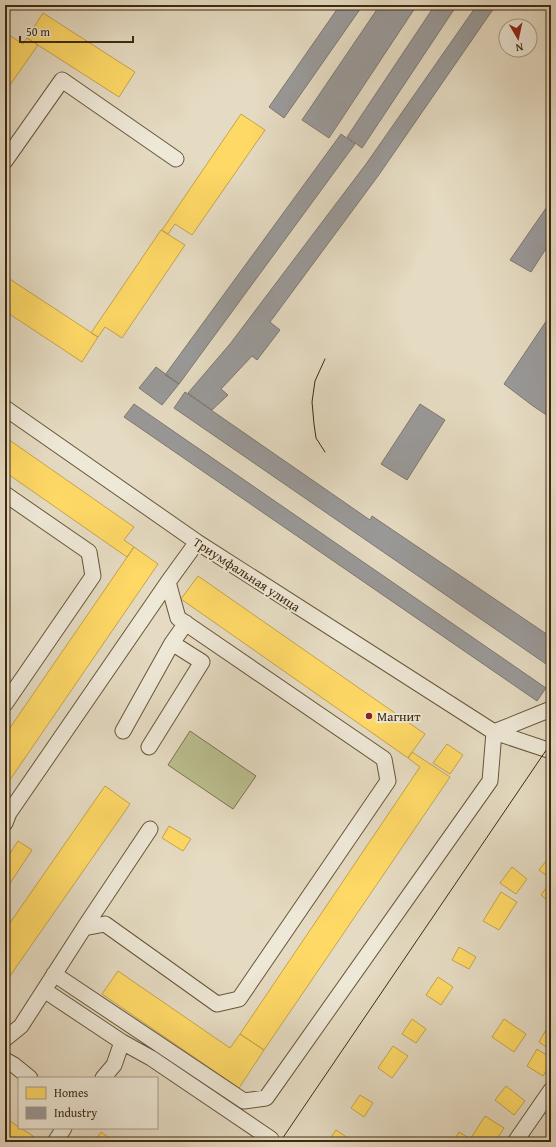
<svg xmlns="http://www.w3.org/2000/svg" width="556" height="1147" font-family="'Gentium Book Plus',serif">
  <rect width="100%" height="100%" fill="#e5dbc2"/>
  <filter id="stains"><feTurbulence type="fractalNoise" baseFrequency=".005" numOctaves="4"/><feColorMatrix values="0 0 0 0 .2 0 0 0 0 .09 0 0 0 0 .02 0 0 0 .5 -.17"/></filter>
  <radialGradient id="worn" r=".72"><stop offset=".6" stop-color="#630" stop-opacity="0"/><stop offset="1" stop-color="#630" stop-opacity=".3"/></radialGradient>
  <!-- green -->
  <path fill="#babe8f" stroke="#7c744e" d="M190,731L256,776L233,809L168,765Z"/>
  <!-- homes -->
  <path fill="#ffd966" stroke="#c5a44c" d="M43,13L135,72L119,97L27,38Z
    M9,35L23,44L27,38L38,45L5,92V40Z
    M241,114L265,130L192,235L175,224L168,234L162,230Z
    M161,230L185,245L122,338L105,327L98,337L91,333Z
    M5,276L98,337L82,362L5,311Z
    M5,437L134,527L124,540L134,547L127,557L5,472Z
    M134,547L158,564L5,787V735Z
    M198,576L425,734L408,758L181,599Z
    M447,744L463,755L450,774L433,763Z
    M412,752L450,777L264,1050L240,1034L420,767L408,758Z
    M105,786L130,804L5,983V930Z
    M169,826L191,839L183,851L162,838Z
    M18,841L32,850L5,891V861Z
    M546,861L551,865V879L539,870Z
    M512,867L527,879L516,894L500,883Z
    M551,881V903L541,895Z
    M501,892L517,902L499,930L483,921Z
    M459,947L476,957L469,969L452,960Z
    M118,971L230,1048L240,1034L264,1050L239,1088L102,994Z
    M438,977L453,987L441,1005L426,995Z
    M412,1019L426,1029L416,1043L402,1034Z
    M504,1019L526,1034L514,1052L492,1037Z
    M546,1030L551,1034V1050L539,1042Z
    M393,1046L408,1056L392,1078L378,1068Z
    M537,1049L551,1058V1064L543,1076L527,1066Z
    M506,1086L525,1101L514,1115L495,1100Z
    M360,1095L373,1103L364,1117L351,1108Z
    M485,1116L504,1128L495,1142H478L471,1138Z
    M5,1118L33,1136L29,1142H5Z
    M336,1130L351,1140L349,1142H328Z
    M101,1132L115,1142H94Z
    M459,1132L475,1142H456L454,1140Z"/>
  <!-- industry -->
  <path fill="#999" stroke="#7e786f" d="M340,5H363L284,118L269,107Z
    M380,5H392L395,7L397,5H417L329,138L302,120Z
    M435,5H457L362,148L347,137Z
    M477,5H496L378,176L270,322L280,330L257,360L252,356L221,389L228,395L212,410L188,393L230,344L366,164Z
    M341,134L355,144L179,384L165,375Z
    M551,201V241L531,272L510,260Z
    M551,314V418L533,406L504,384Z
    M156,367L179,384L162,405L139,388Z
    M185,392L370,520L372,516L551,637V663L549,666L174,408Z
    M134,404L546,688L537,701L124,417Z
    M420,404L445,420L407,480L381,464Z"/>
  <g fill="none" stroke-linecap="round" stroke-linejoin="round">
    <!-- minor casing -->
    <g stroke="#68563b" stroke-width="17">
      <path id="minor" d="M5,161L62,80L176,159
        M5,408L197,542L494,732L551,751
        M5,494L89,552L93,576L5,704
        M123,731L172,643
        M149,747L202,662L172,643L186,623
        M5,823L9,813L168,582L197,542
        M84,928L150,829
        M54,974L244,1101L266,1098L490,781L494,732L551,709
        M44,990L122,1042
        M5,1039L21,1026L84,928L105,924L217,1004L239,999L388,781L384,759L178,618L168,582
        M5,1060L14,1065L30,1078
        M103,1078L114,1065L122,1042L151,1058L271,1139L268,1142
        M55,1142L64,1128
        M515,1142L551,1090"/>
    </g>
    <!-- minor -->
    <use href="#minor" stroke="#eee8d7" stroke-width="15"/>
    <!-- tram -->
    <path stroke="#3f2a0e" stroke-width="1" d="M325,452L316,438L314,424L312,402L315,381L325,359
      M280,1142L551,743"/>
  </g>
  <!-- markers -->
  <circle fill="#8f2418" stroke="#eee8d7" stroke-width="1.5" cx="369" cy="716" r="4"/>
  <g text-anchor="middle" stroke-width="4" stroke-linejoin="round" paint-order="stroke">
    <!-- street labels -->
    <g font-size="13" fill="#3f2a0e" stroke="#eee8d7">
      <text transform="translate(247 574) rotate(33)" y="5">Триумфальная улица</text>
    </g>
    <!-- poi labels -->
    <g font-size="13" fill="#3f2a0e" stroke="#eee8d7" text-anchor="start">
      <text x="377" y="721">Магнит</text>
    </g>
  </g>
  <!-- margin -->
  <rect width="556" height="1147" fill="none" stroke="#e5dbc2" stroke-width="20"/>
  <rect x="6" y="6" width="544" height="1135" fill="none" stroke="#3f2a0e" stroke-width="2"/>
  <rect x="10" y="10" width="536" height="1127" fill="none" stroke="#3f2a0e"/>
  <!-- legend -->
  <rect x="18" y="1077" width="140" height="52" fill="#eee8d7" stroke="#a89c87"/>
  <rect x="26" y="1087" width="20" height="12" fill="#ffd966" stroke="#a89c87"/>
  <text x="54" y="1097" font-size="12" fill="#3f2a0e">Homes</text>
  <rect x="26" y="1107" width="20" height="12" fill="#999999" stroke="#a89c87"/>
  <text x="54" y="1117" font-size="12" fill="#3f2a0e">Industry</text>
  <!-- north arrow -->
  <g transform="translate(518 38) rotate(171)"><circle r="19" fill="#eee8d7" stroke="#a89c87"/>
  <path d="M0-3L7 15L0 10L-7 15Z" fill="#8f2418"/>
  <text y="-6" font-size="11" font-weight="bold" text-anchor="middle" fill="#3f2a0e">N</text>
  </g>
  <!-- scale -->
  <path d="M20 36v6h113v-6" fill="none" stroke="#3f2a0e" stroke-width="2"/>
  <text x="26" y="36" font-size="12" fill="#3f2a0e" stroke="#eee8d7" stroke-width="3" paint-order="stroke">50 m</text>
  <rect width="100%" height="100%" filter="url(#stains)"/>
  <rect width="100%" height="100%" fill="url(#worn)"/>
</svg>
